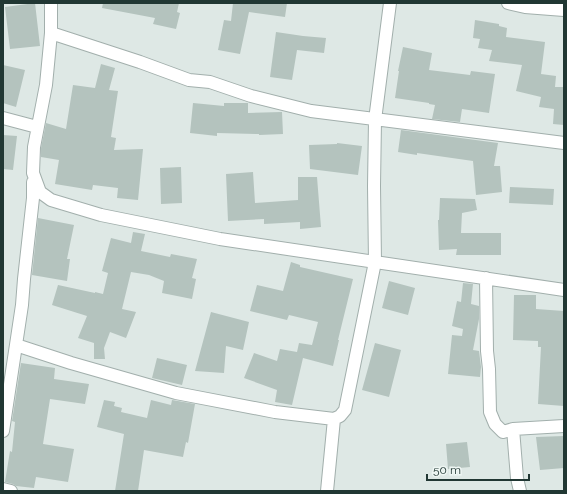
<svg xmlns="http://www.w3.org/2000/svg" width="567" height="494" font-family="Raleway,sans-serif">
  <rect width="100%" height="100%" fill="#dee8e5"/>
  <!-- building -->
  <path fill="#b4c3be" d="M35,3L40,46L10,49L5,7Z
    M103,3H179L177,12L180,13L176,29L153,24L155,18L102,8Z
    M233,3H287L285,17L249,12L240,54L218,50L224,20L231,21Z
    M475,20L499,24V26L507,28L506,37L545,42L541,74L556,76L555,87H564V125L553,124L554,109L539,107L541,97L516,91L522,65L489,61L492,50L478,48L480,39L473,38Z
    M276,32L303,36L326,38L324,53L297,50L292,80L270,77Z
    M403,47L432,53L429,70L470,75L471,71L495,74L489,113L462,109L460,122L432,119L435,105L429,104V103L395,98L399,71H398Z
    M101,64L115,68L109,90L118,91L111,137L116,138L114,150L143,149L138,200L117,198L118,188L93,185L92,190L55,184L59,160L41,157V148L46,123L66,129L73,85L95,88Z
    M3,65L25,70L16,107L3,103Z
    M193,103L224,106V103H248V113L282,112L283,134L259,135V134L217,133V136L190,133Z
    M401,130L498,143L494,166H500L502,192L476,195L473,161L417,153V155L398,152Z
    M3,135L17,136L13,170L3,169Z
    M337,143L362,146L358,175L310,169L309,145L337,144Z
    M181,167L182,203L161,204L160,168Z
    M253,172L255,203L298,200V177H317L321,227L300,229V222L264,224V219L228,221L226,174Z
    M510,187L554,189L553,205L509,203Z
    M440,198L475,199L477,210L462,213L461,233H501V255H456L457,249L439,250L438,220H439Z
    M38,218L74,225L67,259H70L67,281L32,275Z
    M133,232L145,234L141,251L170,257L171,254L197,259L192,278L196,279L192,299L162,293L164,281L149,275L131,272L122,309L136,312L126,338L110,332L104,348L105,359H94V343L78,338L87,316L52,305L58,285L95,293V292L103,294L108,273L102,271L111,238L131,243Z
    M291,262L300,265V267L353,279L338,340H339L333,366L303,358L292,405L275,402L277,390L244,378L254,353L277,361L280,349L297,352L299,343L312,345L318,322L289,315L287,320L250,311L257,285L283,291Z
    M389,281L415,288L408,315L382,308Z
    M463,283L473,284L471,304L479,306V319L473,350L479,351L481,367L480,377L448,374L452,335L462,336L463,329L452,326L457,301L461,302Z
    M514,295H536V309L564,311V406L538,404L541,347H538V341L513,340Z
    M211,312L249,322L243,350L226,346L224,373L195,371Z
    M375,343L401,350L389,397L362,390Z
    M157,358L187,365L182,385L152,378Z
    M21,363L55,368L54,379L89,384L85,404L50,399L43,444L74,449L68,482L36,477L34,488L16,486L13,484L5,482L10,451L12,452L15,422L12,421Z
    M104,400L115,402L114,406L122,408L121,412L147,418L151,400L171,405L172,400L195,404L188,443L186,442L183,457L144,450L138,491H115L124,434L97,427Z
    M564,436V468L540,470L536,437Z
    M467,442L470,467L448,469L446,444Z"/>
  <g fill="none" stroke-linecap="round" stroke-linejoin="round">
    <!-- street casing -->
    <g stroke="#a2afac" stroke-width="14">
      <path id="street" d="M51,3V33L46,85L34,147L33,173L40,192L51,200L101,215L220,239L564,290
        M508,3L525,7L564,10
        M51,33L140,62L189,80L210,82L251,96L311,111L564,143
        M3,118L37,127
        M486,278L487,351L489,369L490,412L495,424L503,432L513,429L564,426
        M16,345L71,363L176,393L275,412L334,419L340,416L345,410L375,262L374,186L375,120L390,3
        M513,429L517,478L520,491
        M3,431L22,305L24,279L33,198V182
        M3,489L11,491
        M327,491L334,419"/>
    </g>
    <!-- street -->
    <use href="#street" stroke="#fff" stroke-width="12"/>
  </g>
  <!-- border -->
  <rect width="567" height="494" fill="none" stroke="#213733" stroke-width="8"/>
  <!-- scale -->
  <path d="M427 474v6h102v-6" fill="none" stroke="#213733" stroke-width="2"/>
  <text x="433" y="474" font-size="12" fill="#213733" stroke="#eef6f3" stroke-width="3" paint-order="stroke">50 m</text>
</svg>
